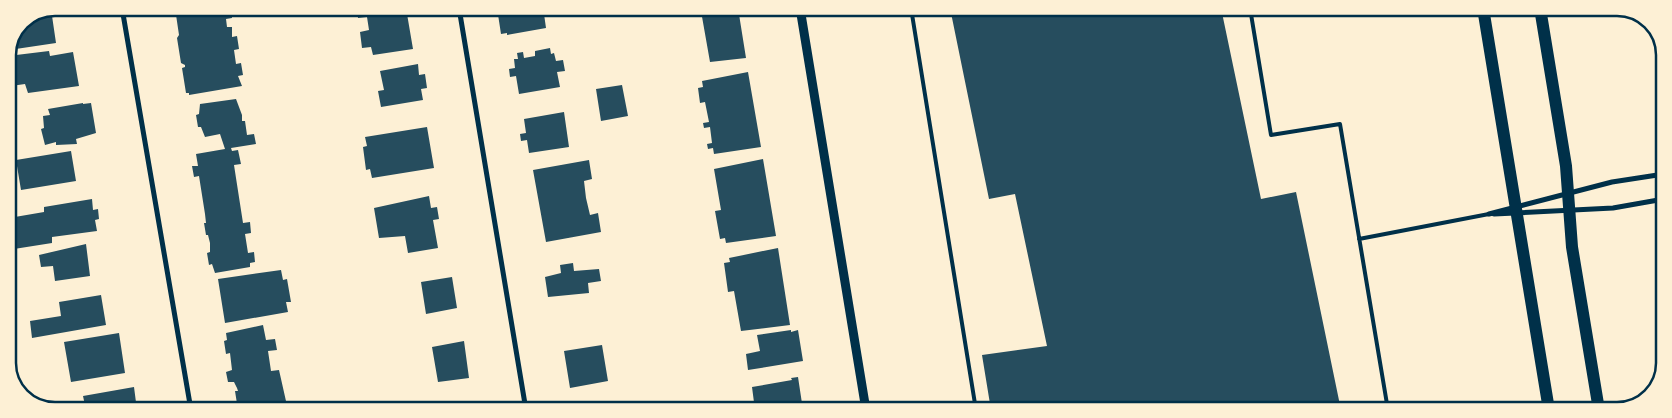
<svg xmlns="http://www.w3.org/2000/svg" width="1672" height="418" font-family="'Asap Condensed',sans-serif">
  <rect width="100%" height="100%" fill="#fdf0d5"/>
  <!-- building -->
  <path fill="#264d5e" d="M175,8H231L232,18L226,19L227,27H232V37L237,36L239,49L234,50L236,64L241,63L243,75L238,76L242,86L189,95V93H186L182,68L185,67V65L181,63L177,38L179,35Z
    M357,8H406L413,49L373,55L371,47L362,48L360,32L369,30L367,17L358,18Z
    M497,8H536L537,14H544L546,28L507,35V33L501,34Z
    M719,8H738L746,58L710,62L701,11Z
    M950,8H1221L1261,199L1296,192L1341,410H991L982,355L1047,346L1015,194L989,199Z
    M51,9L56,43L9,50L22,21Z
    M550,48L551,54L554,53L556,61L563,60L565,71L557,72L560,87L519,94L516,76L510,77L509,69L515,68L514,59H518L517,53L523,52L524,58L535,56V51Z
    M49,51L50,56L73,52L79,86L28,93L25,84L11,86L8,56Z
    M418,64L419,75L425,74L427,88L421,89L423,100L381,107L378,91L384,90L380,71Z
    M748,72L761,147L714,154L713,148L708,149L707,144L712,143L710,127L704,128L703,123L709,122L705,102L700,103L698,88L703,87L702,81Z
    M622,85L628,116L601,121L596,89Z
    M236,99L242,115V121H245L247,135L254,134L256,144L231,148L232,151L238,150L241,164L234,165L236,178L243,223L250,222L251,233L245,234L248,253L254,252L255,262L250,263V267L215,273L212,264L209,265L207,253L210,252V243L208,235H206L204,223H206L205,214L199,176L194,177L192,166H198L196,154L225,149L220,134L205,137L201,127H198L196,115L199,114L200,104Z
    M83,103V104L91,103L96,133L76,139L77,144L56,145V142L45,145L41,129L44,128L43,116L50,115L48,109Z
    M564,112L569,147L529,153L527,140L521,141L520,134L526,133L524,119Z
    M427,127L434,168L372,178L370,169L366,170L363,147L367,146L365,137Z
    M71,151L76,181L21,190L16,160Z
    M763,159L776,236L726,243L725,238L720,239L715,211L721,210L714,169Z
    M589,160L592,179L584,181L586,198L590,215L598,213L601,232L546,242L533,170Z
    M429,196L431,208L437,207L439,219L433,220L438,248L408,253L405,236L379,238L374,208Z
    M92,199L93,210L98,209L99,219L95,220L97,231L52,237V243L14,249L9,218L44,212V207Z
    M86,244L90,276L55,281L53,266L41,267L39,255Z
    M778,248L790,325L741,331L734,291L728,292L724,263L730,262L729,258Z
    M573,263L574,271L599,269L601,281L588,283L589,293L548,297L545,277L561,273L560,265Z
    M281,270L283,280L287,279L291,302H286L288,312L225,323L218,279Z
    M452,277L457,308L426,314L421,282Z
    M101,295L106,325L32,338L30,321L61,316L59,302Z
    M263,325L266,340L275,339L277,350L268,351L271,371L279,370L288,410H238L235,391H238L237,388L234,382H228L226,372L232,370L230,353L226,354L224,341L227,340L226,333Z
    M791,330V332L798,330L803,361L748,370L746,354L760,351L757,335Z
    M119,333L125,373L71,382L64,342Z
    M464,341L469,378L438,382L432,347Z
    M602,345L608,381L570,388L564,351Z
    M798,377L803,410H755L752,387L792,380L791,378Z
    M134,387L137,410H86L83,396Z
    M626,405V410H603V409Z"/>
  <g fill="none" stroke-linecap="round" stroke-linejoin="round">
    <!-- service -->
    <path stroke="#003049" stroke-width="4" d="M911,8L976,410
      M1250,8L1271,135L1340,124L1388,410
      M1359,239L1489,214"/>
    <!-- minor -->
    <path stroke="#003049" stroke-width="5" d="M122,8L191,410
      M459,8L526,410
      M1489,214L1612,182L1664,174
      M1494,214L1613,208L1664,199"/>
    <!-- tertiary -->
    <path stroke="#003049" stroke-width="9" d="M800,8L866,410"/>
    <!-- primary -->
    <path stroke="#003049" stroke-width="12" d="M1483,8L1549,410
      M1540,8L1566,166L1572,247L1599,410"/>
  </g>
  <!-- crop -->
  <path d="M0 0H1672V418H0ZM55 16H1617A39 39 0 0 1 1656 55V363A39 39 0 0 1 1617 402H55A39 39 0 0 1 16 363V55A39 39 0 0 1 55 16Z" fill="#fdf0d5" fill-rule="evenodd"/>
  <path fill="none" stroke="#003049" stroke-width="2.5" d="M55 16H1617A39 39 0 0 1 1656 55V363A39 39 0 0 1 1617 402H55A39 39 0 0 1 16 363V55A39 39 0 0 1 55 16Z"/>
</svg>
